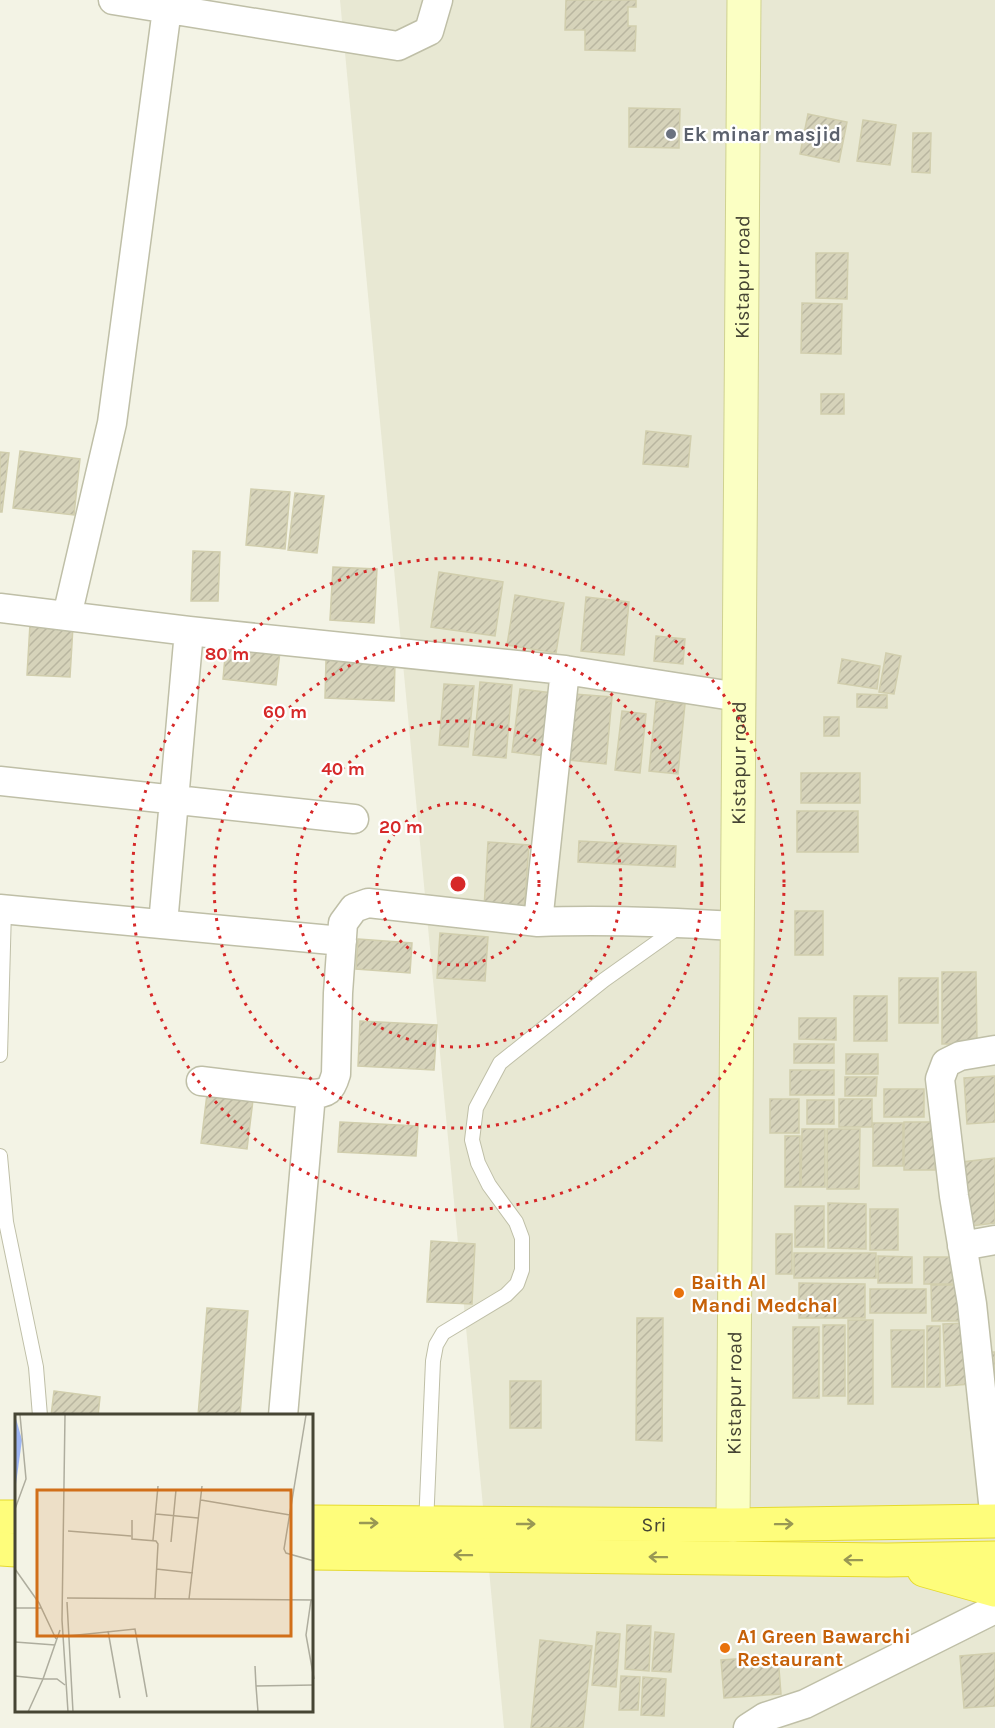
<svg xmlns="http://www.w3.org/2000/svg" width="995" height="1728" font-family="Karla,sans-serif">
  <defs>
    <pattern id="building-hatch" width="6" height="6" patternUnits="userSpaceOnUse" patternTransform="scale(1.5)"><rect width="6" height="6" fill="#d6d3ba"/><path d="M-1 1l2-2M0 6l6-6M5 7l2-2" fill="none" stroke="#b9b6a0"/></pattern>
  </defs>
  <rect width="100%" height="100%" fill="#f3f3e5"/>
  <!-- residential -->
  <path fill="#e8e8d3" d="M340,0H995V1728H504Z"/>
  <!-- building -->
  <path fill="url(#building-hatch)" stroke="#d1cead" stroke-width="1.5" d="M566,0H636V7H628V26H636L635,51L585,50V30H565Z
    M629,108L680,109L679,148L629,147Z
    M808,114L847,122L839,162L800,154Z
    M863,120L896,125L890,165L857,161Z
    M913,133H931L930,173L912,172Z
    M816,253H848L847,299L816,298Z
    M802,303L842,304L841,354L801,353Z
    M821,394H844V414H821Z
    M646,431L691,436L688,467L643,464Z
    M20,451L80,459L74,515L13,508Z
    M0,452L9,453L2,512H0Z
    M251,489L290,492L285,549L246,545Z
    M295,493L324,496L317,553L288,550Z
    M193,551L220,552L218,601H191Z
    M333,567L377,569L374,623L330,620Z
    M439,572L503,582L495,636L431,627Z
    M515,595L564,603L556,653L507,645Z
    M586,597L629,602L624,655L581,651Z
    M30,624L73,626L70,677L27,675Z
    M656,636L685,639L683,664L654,661Z
    M226,646L280,652L276,685L223,679Z
    M886,653L901,656L894,694L879,692Z
    M842,659L880,666L877,689L838,683Z
    M326,660L395,663L394,701L325,698Z
    M480,682L512,685L506,758L473,755Z
    M444,684L474,686L468,747L439,745Z
    M520,689L553,693L545,756L512,752Z
    M574,694L612,697L606,764L569,760Z
    M857,694L887,695V708L857,707Z
    M656,701L685,704L678,774L649,771Z
    M622,711L646,714L640,773L615,770Z
    M824,717H839V736H824Z
    M801,773H860V803H801Z
    M797,811H858V852H797Z
    M579,841L676,846L675,867L578,862Z
    M488,842L529,845L524,911L484,908Z
    M795,911H823V955H795Z
    M440,933L488,937L485,981L437,978Z
    M358,939L412,943L410,973L356,969Z
    M942,972H976L977,1044H942Z
    M899,978H938V1023H899Z
    M854,996H887V1041H854Z
    M799,1018H836V1040L799,1039Z
    M360,1021L437,1025L434,1070L358,1066Z
    M794,1044H834V1063H794Z
    M846,1054H878V1074H846Z
    M790,1070H834V1095H790Z
    M995,1076V1122L967,1124L964,1078Z
    M845,1077H877L876,1096H845Z
    M884,1089H924V1117H884Z
    M207,1094L253,1100L247,1149L201,1143Z
    M770,1099H799V1133H770Z
    M839,1099H872V1127H839Z
    M807,1100H834V1124H807Z
    M340,1122L418,1126L416,1156L338,1152Z
    M904,1122H935V1170H904Z
    M873,1123H903V1166H873Z
    M802,1129H825V1187H801Z
    M827,1129H860L859,1189H827Z
    M785,1136H800V1187H785Z
    M995,1158V1223L971,1226L962,1162Z
    M828,1203L866,1204V1249L828,1248Z
    M795,1206H824V1247H795Z
    M870,1209H898V1250H870Z
    M776,1234H792V1274H776Z
    M431,1241L475,1244L472,1304L427,1302Z
    M794,1253H876V1278H794Z
    M878,1256L912,1257V1283H878Z
    M924,1257H957V1284H924Z
    M799,1283L865,1284V1318H799Z
    M931,1285H964V1321H932Z
    M870,1289H926V1313H870Z
    M207,1308L248,1311L240,1416H198Z
    M637,1318H663L662,1441L636,1440Z
    M848,1320H873V1404H848Z
    M967,1323L970,1384L946,1386L943,1324Z
    M823,1325H845V1396H823Z
    M927,1326H940V1387H927Z
    M793,1327H819V1398H793Z
    M891,1330H924V1387H892Z
    M985,1352H995V1387Z
    M510,1381H541V1428H510Z
    M54,1391L100,1397L98,1416H51Z
    M627,1625L651,1626L649,1671L625,1669Z
    M597,1632L620,1634L616,1687L592,1685Z
    M655,1632L674,1634L671,1672L652,1671Z
    M540,1640L592,1646L583,1728H531Z
    M995,1653V1706L964,1708L960,1656Z
    M778,1656L781,1694L724,1698L721,1660Z
    M621,1676L640,1677L638,1710H619Z
    M643,1677L666,1679L664,1716L641,1715Z"/>
  <g fill="none" stroke-linecap="round" stroke-linejoin="round">
    <!-- service casing -->
    <g stroke="#bfbfa7" stroke-width="16">
      <path id="service" d="M0,1055L4,910
        M0,1156L6,1222L36,1367L40,1416
        M426,1525L433,1361L436,1345L443,1333L506,1295L517,1284L522,1270V1238L516,1222L489,1185L478,1163L472,1140L476,1108L500,1063L604,980L680,926"/>
    </g>
    <!-- minor casing -->
    <g stroke="#bfbfa7" stroke-width="31">
      <path id="minor" d="M113,0L398,46L429,31L438,0
        M0,608L189,631L565,670L739,697
        M67,616L112,423L167,9
        M0,781L354,819
        M0,909L342,941
        M538,922L565,670
        M163,924L189,631
        M201,1081L311,1094C328,1093 331,1091 336,1074L338,993L343,923L354,908L368,903L538,922C604,919 671,922 737,926
        M962,1246L995,1240
        M283,1416L311,1094
        M995,1521L972,1304L954,1196L940,1079L946,1063L960,1056L995,1050
        M748,1728L765,1717L805,1704L995,1609"/>
    </g>
    <!-- secondary casing -->
    <g stroke="#d0d290" stroke-width="35">
      <g id="secondary">
        <path id="s1" d="M733,1525L744,0"/>
      </g>
    </g>
    <!-- trunk casing -->
    <g stroke="#e5da2d" stroke-width="35">
      <g id="trunk">
        <path d="M0,1517H16"/>
        <path id="s2" d="M312,1522L733,1525L995,1521"/>
        <path d="M0,1549L16,1550"/>
        <path d="M312,1553L887,1560L995,1558"/>
        <path d="M924,1570L995,1590"/>
      </g>
    </g>
    <!-- service -->
    <use href="#service" stroke="#fff" stroke-width="14"/>
    <!-- minor -->
    <use href="#minor" stroke="#fff" stroke-width="28"/>
    <!-- secondary -->
    <use href="#secondary" stroke="#fbffc3" stroke-width="33"/>
    <!-- trunk -->
    <use href="#trunk" stroke="#fefd7b" stroke-width="33"/>
  </g>
  <!-- one-way arrows -->
  <defs><path id="oneway-shaft" d="M-6 0H5M1.5-3L5.5 0L1.5 3" fill="none" stroke-width="1.6" stroke-linecap="round" stroke-linejoin="round" transform="scale(1.5)"/></defs>
  <g stroke="#999854">
    <use href="#oneway-shaft" transform="translate(369 1523)"/>
    <use href="#oneway-shaft" transform="translate(526 1524)"/>
    <use href="#oneway-shaft" transform="translate(784 1524) rotate(-1)"/>
    <use href="#oneway-shaft" transform="translate(463 1555) rotate(-179)"/>
    <use href="#oneway-shaft" transform="translate(658 1557) rotate(-179)"/>
    <use href="#oneway-shaft" transform="translate(853 1560) rotate(-179)"/>
  </g>
  <!-- distance rings -->
  <g fill="none" stroke="#d62828" stroke-width="3" stroke-dasharray="3 6">
    <circle cx="458" cy="884" r="81"/>
    <circle cx="458" cy="884" r="163"/>
    <circle cx="458" cy="884" r="244"/>
    <circle cx="458" cy="884" r="326"/>
  </g>
  <!-- markers -->
  <circle fill="#6b7280" stroke="#fff" stroke-width="2" cx="671" cy="134" r="6"/>
  <g fill="#e8710a" stroke="#fff" stroke-width="2">
    <circle cx="679" cy="1293" r="6"/>
    <circle cx="725" cy="1648" r="6"/>
  </g>
  <g text-anchor="middle" stroke-width="4.5" stroke-linejoin="round" paint-order="stroke">
    <!-- worship labels -->
    <g font-size="20" font-weight="bold" fill="#5b616d" stroke="#fff" text-anchor="start">
      <text x="683" y="141">Ek minar masjid</text>
    </g>
    <!-- street labels -->
    <g font-size="20" fill="#464534" stroke="#fff">
      <text dy="7" stroke="none"><textPath href="#s1" startOffset="1248">Kistapur road</textPath></text>
      <text dy="7" stroke="none"><textPath href="#s1" startOffset="762">Kistapur road</textPath></text>
      <text dy="7" stroke="none"><textPath href="#s1" startOffset="132">Kistapur road</textPath></text>
      <text dy="7" stroke="none"><textPath href="#s2" startOffset="342">Sri</textPath></text>
    </g>
    <!-- food labels -->
    <g font-size="20" font-weight="bold" fill="#c56008" stroke="#fff" text-anchor="start">
      <text x="691" y="1289">Baith Al<tspan x="691" dy="23">Mandi Medchal</tspan></text>
      <text x="737" y="1643">A1 Green Bawarchi<tspan x="737" dy="23">Restaurant</tspan></text>
    </g>
  </g>
  <!-- overview -->
  <g transform="translate(15 1414)">
    <rect width="298" height="298" fill="#f3f3e5"/>
    <path d="M0,1L7,26L0,77Z" fill="#9eb6f4"/>
    <path fill="none" stroke="#aead9e" stroke-width="1.5" d="M50,1L47,206L53,298M291,1L269,135L271,139L299,147M186,86L275,101M0,95L11,65L5,1M141,100L183,104M117,106V125L141,127L143,130L140,184M53,117L116,122M138,126L143,72M156,128L161,76M0,155L24,189L41,225M141,155L178,159M52,184L299,186M174,185L187,72M296,186L291,221L299,265M52,188L58,298M0,194H26M93,217L105,284M53,222L120,215L132,283M0,228L40,231M240,252L241,272M0,262L28,265M28,265L45,216M28,265H42L50,271M13,298L28,265M243,298L241,272L299,271"/>
    <path fill="#d16f19" fill-opacity="0.15" stroke="#d16f19" stroke-width="3" d="M22,76H276V222H22Z"/>
    <rect width="298" height="298" fill="none" stroke="#464534" stroke-width="3"/>
  </g>
  <circle cx="458" cy="884" r="9" fill="#d62828" stroke="#fff" stroke-width="3"/>
  <g font-size="18" text-anchor="middle" font-weight="bold" fill="#d62828" stroke="#fff" stroke-width="4.5" stroke-linejoin="round" paint-order="stroke">
    <text x="227" y="660">80 m</text>
    <text x="285" y="718">60 m</text>
    <text x="343" y="775">40 m</text>
    <text x="401" y="833">20 m</text>
  </g>
</svg>
